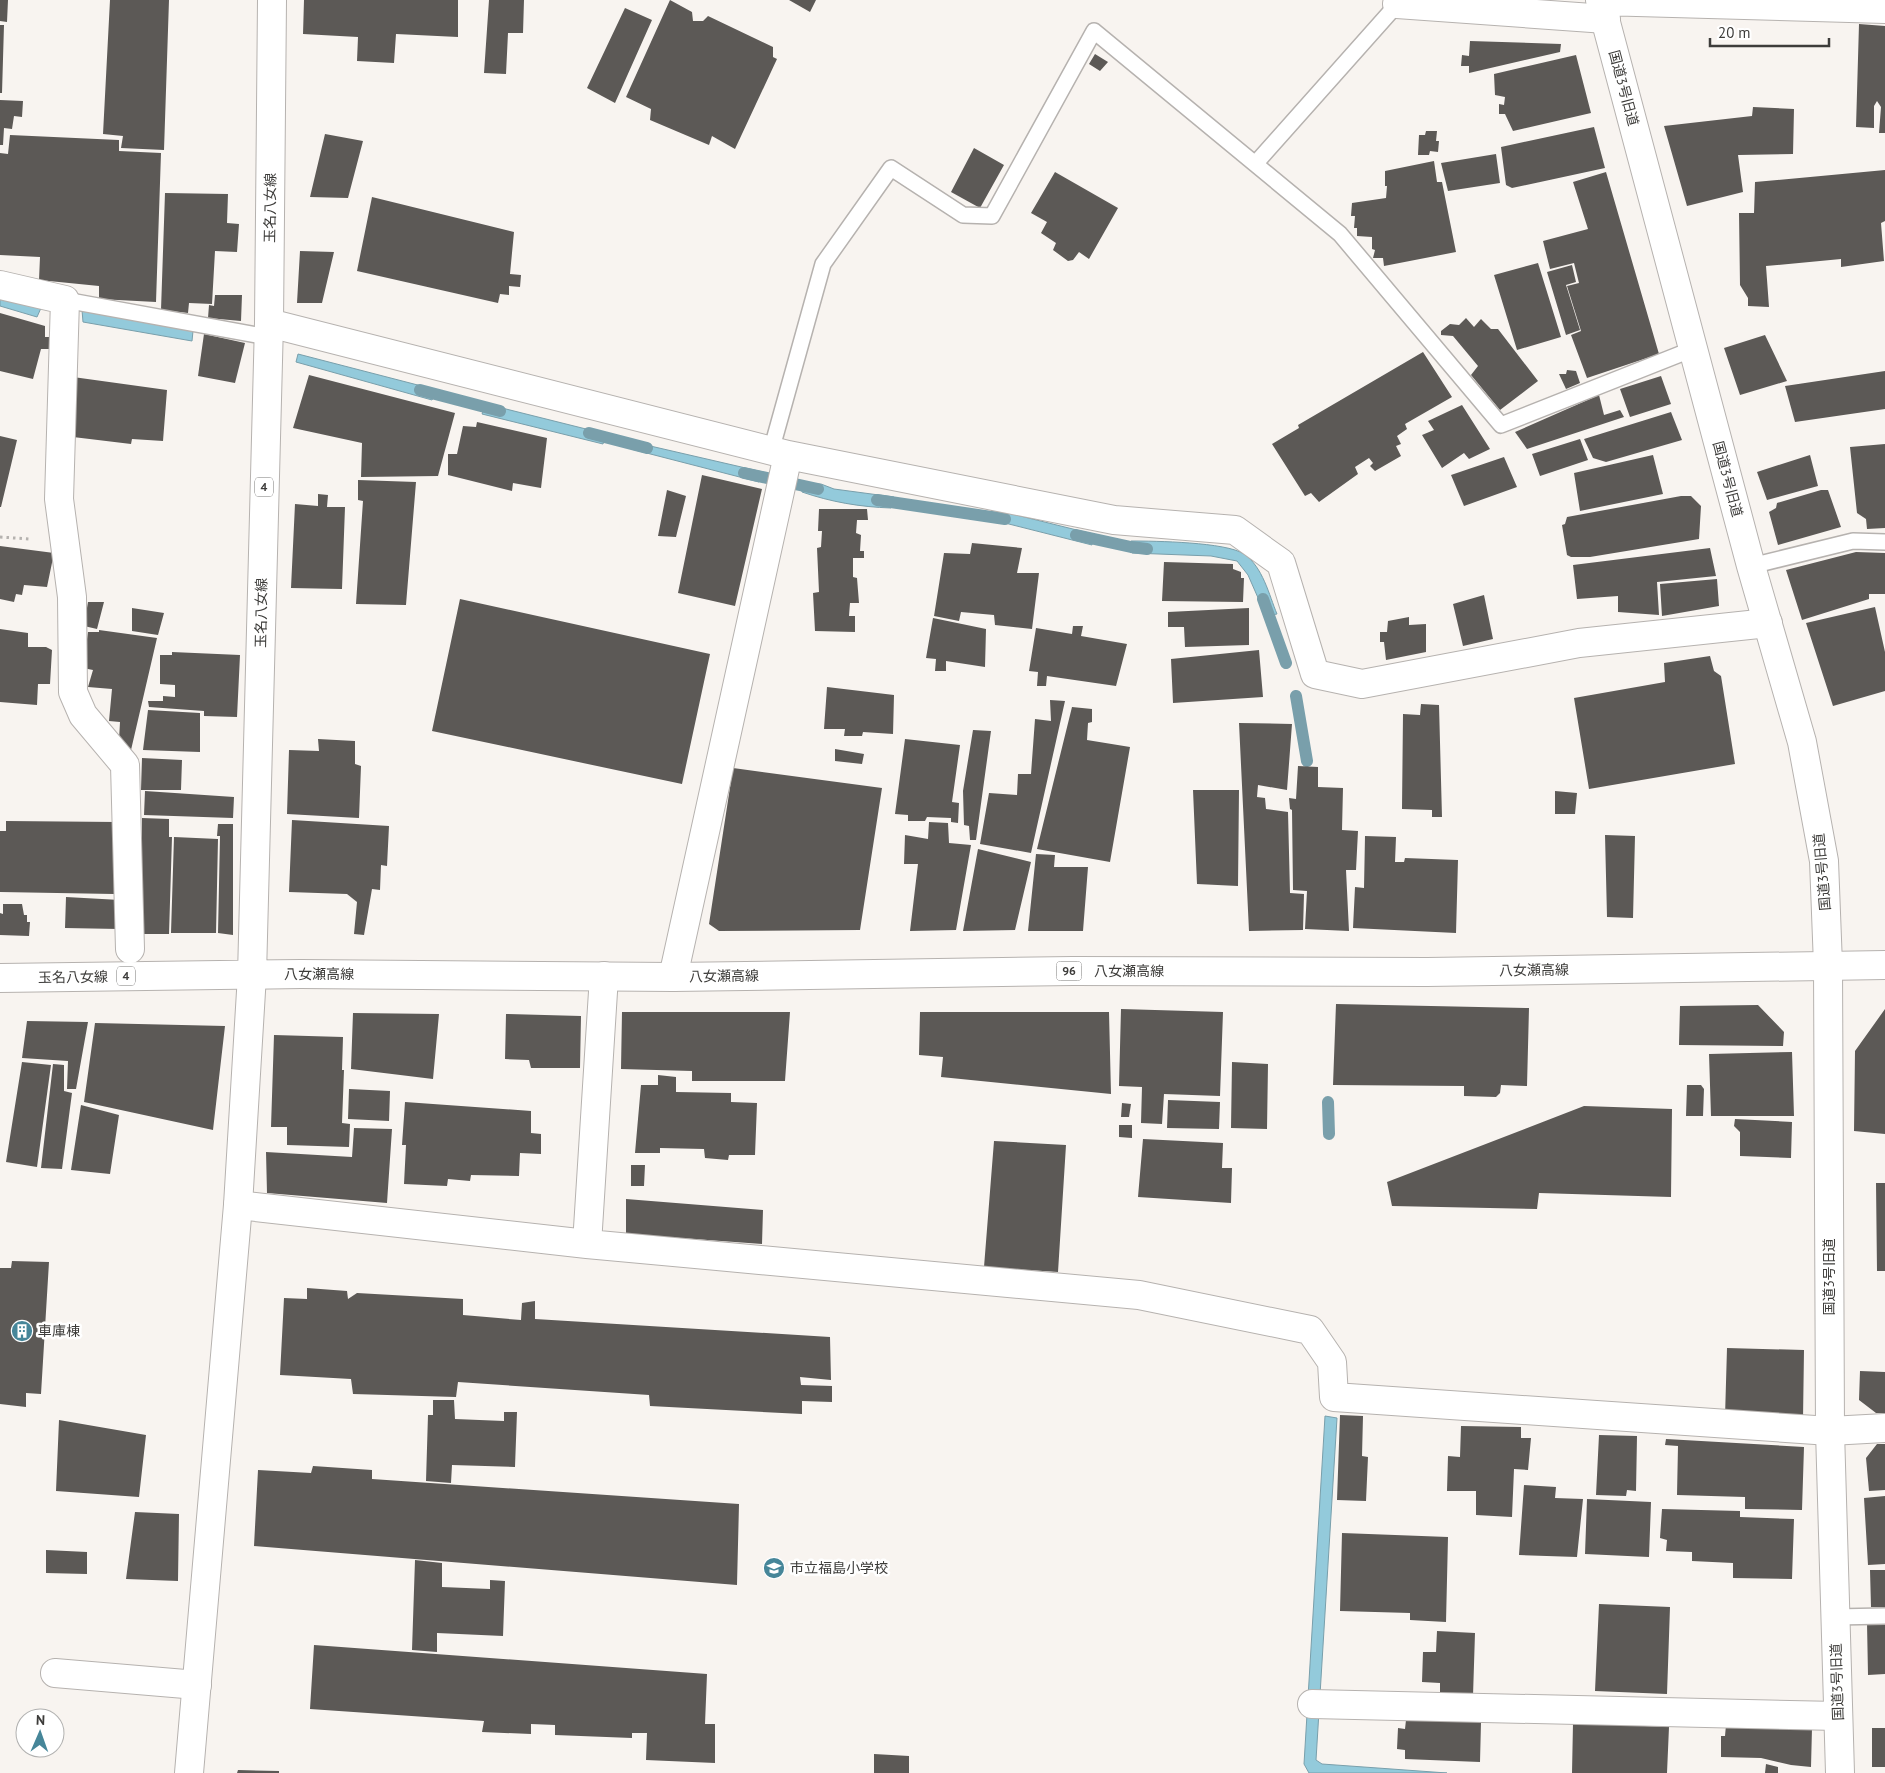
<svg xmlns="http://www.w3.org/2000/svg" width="1885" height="1773" font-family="'PT Sans','Noto Sans JP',sans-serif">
  <rect width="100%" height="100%" fill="#f8f4f0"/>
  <!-- water -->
  <path fill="#93cadb" stroke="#799fab" d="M0,296L41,308L37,317L0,306Z
    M82,310L193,331L192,341L83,322Z
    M298,354L437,390L432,400L296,362Z
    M486,404L606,434L603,444L482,414Z
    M633,442L763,472L759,482L631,449Z
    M821,484L834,489L894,497L891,508C860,507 831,502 802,492L801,485Z
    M992,509L1093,534L1092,545L989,519Z
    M1131,541C1155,541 1226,542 1244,554C1263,567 1269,595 1277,614L1266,616L1248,575L1237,561L1211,556L1132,553Z
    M1325,1416L1337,1418L1316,1760L1322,1764L1447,1773H1309L1304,1764Z"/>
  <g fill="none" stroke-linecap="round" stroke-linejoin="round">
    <!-- stream -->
    <path stroke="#799fab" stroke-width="12" d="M420,390L500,411
      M589,433L647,448
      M744,473L818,489
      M877,500L1005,519
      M1076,535L1131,547L1147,549
      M1263,599L1286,663
      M1296,696L1307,761
      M1328,1102L1329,1134"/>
  </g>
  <!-- building -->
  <path fill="#5c5956" d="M0,0H8L7,22L0,21Z
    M110,0H169L164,150L121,148L123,136L103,134Z
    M304,0H458V37L396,34L394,63L357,61L358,37L303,34Z
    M489,0H524L523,33H508L506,74L484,73Z
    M670,0L692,12L693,21H703L708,16L773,47V57L777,59L735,149L712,136L709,145L650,120L651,109L626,97Z
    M789,0H816L810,12Z
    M625,8L652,20L615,103L587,88Z
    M1859,24L1885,26V133H1879L1881,107L1877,101L1874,106V128L1856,127Z
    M0,25H4L2,93H0Z
    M1470,41L1561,44L1560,52L1469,73V66H1461L1462,55L1469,56Z
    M1095,54L1108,62L1100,71L1089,64Z
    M1576,55L1591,113L1513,131L1505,114H1499V104L1504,105L1505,97L1495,95L1494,74Z
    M0,100L23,101L22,117L14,116L12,129L4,128L3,145H0Z
    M1753,107L1794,109L1793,154L1738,155L1743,192L1687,206L1664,126L1752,116Z
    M1594,127L1605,168L1512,188L1506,185L1501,147Z
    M1426,131H1437L1436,141H1439L1438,152L1430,151L1429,155H1418L1419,135H1425Z
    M325,134L363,141L348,198L310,197Z
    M10,135L119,140V151L161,153L156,302L99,299V286L39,280L40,257L0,255V153L8,154Z
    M974,148L1004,165L980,208L951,192Z
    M1496,154L1500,183L1448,191L1441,163Z
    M1434,161L1437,182H1442L1456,252L1384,266L1383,258H1373L1375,250L1372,249V237L1357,236V228H1354L1355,216H1351L1352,203L1386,198L1387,186H1385V171Z
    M1885,170V221L1881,223L1884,261L1841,267V259L1766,266L1769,307L1748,306V298L1740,285L1739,213H1754L1755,182Z
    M1055,172L1118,208L1089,259L1079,252L1073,260L1068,261L1053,250L1056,243L1041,233L1047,222L1031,213Z
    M1606,172L1659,354L1587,378L1571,335L1581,331L1567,286L1579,283L1574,263L1550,269L1543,241L1588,229L1573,182Z
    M165,193L228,194L227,223L239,224L237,252L215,251L212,304L189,303L188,313L161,310Z
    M372,197L514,232L510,274L521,275L520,287L509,286V295L500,294L498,303L357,271Z
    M300,251L334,252L322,303H297Z
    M1538,263L1561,337L1517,350L1494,275Z
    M1572,265L1576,282L1566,285L1580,330L1566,335L1547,272Z
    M215,295H242L241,321L208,318L209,305L214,306Z
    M0,313L45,326V337H54L53,349H41L33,379L0,371Z
    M1466,318L1474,327L1481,319L1491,329H1498L1538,381L1500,410L1471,375L1478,366L1453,336L1441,335V331L1450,324L1459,325Z
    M204,334L245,343L235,383L198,376Z
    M1765,335L1787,381L1740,395L1724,348Z
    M1423,352L1452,397L1405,424L1407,429L1397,436L1401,444L1396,446L1401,456L1375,471L1370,466L1373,463L1369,458L1355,467L1358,474L1319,502L1311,493L1305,496L1272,444L1299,428L1298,425Z
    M1567,370L1576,371L1580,383L1566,389L1559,374H1566Z
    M1885,371V409L1795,422L1785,386Z
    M309,375L455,413L438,476L361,477L362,443L293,428Z
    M1661,376L1671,404L1630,417L1620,389Z
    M73,377L167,390L163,441L132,439L131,444L73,437Z
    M1599,395L1604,415L1620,410L1624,417L1527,449L1515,432Z
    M1462,405L1490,449L1469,459L1464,453L1442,468L1422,435L1434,430L1428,421Z
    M1671,412L1682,440L1606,462L1593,458L1584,439Z
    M477,422L547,438L541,488L513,483L512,491L448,475V454H457L463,426L476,427Z
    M0,436L17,440L1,507H0Z
    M1580,439L1588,460L1540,476L1532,454Z
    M1885,444V528L1867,529L1866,519L1857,513L1850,447Z
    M1653,455L1663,494L1580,511L1574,473Z
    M1810,455L1818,486L1767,500L1757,472Z
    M1504,457L1517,487L1464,506L1451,475Z
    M702,475L762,489L735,606L678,593Z
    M358,480L416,482L406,605L356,604L363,501L358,500Z
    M667,490L686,496L676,537L658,536Z
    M1821,490H1828L1841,527L1778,545L1769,512L1776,508L1777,503Z
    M318,494L328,495L327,507H345L342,589L291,588L295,504L318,506Z
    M1681,496H1691L1701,506L1699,539L1590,557H1571L1567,555L1562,525L1565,524L1567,517Z
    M819,509H867L868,520H857L856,533L861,535L860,551H864V558H853V577L857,578L859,603H850L849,616H855V632L815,631L813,593L819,592L817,548L821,547L822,531H818Z
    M972,543L1022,548L1017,573H1039L1032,629L995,625L994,615L961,612L959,621L934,616L944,553L970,554Z
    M0,546L54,553L47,587L24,585L22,595L16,594L14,602L0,599Z
    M1710,548L1716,576L1657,582L1659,615L1618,612V596L1577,599L1573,565Z
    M1856,552L1885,553V594H1869V599L1802,620L1786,570Z
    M1164,562L1233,564V569L1241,572V578H1244L1243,602L1162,601Z
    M1717,579L1719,606L1662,616L1660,584Z
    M1484,595L1493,639L1463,646L1453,604Z
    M460,599L710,654L682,784L432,731Z
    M88,602H104L97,629L84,626Z
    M1875,607L1885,652V691L1833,706L1806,623Z
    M132,608L164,613L158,635L132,631Z
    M1249,608V645L1185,647L1184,627H1168V612Z
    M1409,617V625L1426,624V652L1386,660L1384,642H1380V632H1387L1388,621Z
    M933,618L986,629L985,667L946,661V671H935L936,659L926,658Z
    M1073,626H1083L1081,636L1127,644L1116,686L1047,676L1046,686H1037L1038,672L1029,671L1036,628L1072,634Z
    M0,629L28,633V647H46L52,650L50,684H38L37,705L0,702Z
    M99,630L157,638L131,750L119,740L120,722L109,721L112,689L88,687L93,670L83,668L88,632H99Z
    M1259,650L1263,697L1173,703L1171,659Z
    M172,652L240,655L237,717L204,716V711L149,707L148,701H163V696L175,697V685L160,684V655H172Z
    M1710,656L1714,671L1721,676L1735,764L1589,789L1574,698L1665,682L1664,663Z
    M827,687L894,695L893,734L863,732L862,736H844L845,729H824Z
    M1050,700L1065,701L1031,853L980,844L989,793L1017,795L1018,774H1031L1035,719L1051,721Z
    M1421,704L1439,705L1442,817H1432V810L1402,809L1403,714L1420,715Z
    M1072,707L1092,709V722L1088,723L1087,740L1130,747L1110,862L1037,849Z
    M148,710L200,713V752L143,750Z
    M1239,723L1292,724L1287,790L1258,785L1257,797L1265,798L1266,809L1288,812L1290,893L1304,894L1303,930L1249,931Z
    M973,730L991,731L976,840H970L969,826L964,825L963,791Z
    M318,739L355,741V764L361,766L359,818L287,814L289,750L319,751Z
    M905,739L960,745L952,802L959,803L958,823L951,822V818L927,817L925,821H908V815L895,814Z
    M835,749L864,754L862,764L835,761Z
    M142,758L182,760L181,790H141Z
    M1298,766L1318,767V787L1343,788L1342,830L1358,831L1356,870H1346L1349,931L1305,929L1307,891L1293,890L1292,810L1290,809L1289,798L1296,799Z
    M733,768L882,788L860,930L719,931L709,924Z
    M1193,790H1239L1238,886L1197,884Z
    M145,791L234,797L233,818L144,815Z
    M1555,791L1577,793L1575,814H1555Z
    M142,818L169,819V837H172L169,934H142Z
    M292,820L389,826L387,866L381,865L380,890L372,889L364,935L354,934L357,902L347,894L289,892Z
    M6,821L117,822L114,894L0,892V831H6Z
    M929,822L948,823L949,843L971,845L956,930L910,931L918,864H904L905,835L928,839Z
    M218,824H233V935L218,933L220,836H217Z
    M1605,835L1635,836L1633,918L1607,917Z
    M1365,836L1396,837L1395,862H1404L1405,858L1458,860L1456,933L1353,928L1355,887L1364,888Z
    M174,837L218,839L216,933H171Z
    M978,849L1031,862L1015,930L963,931Z
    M1036,854L1055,855L1054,867H1088L1083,931H1028Z
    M66,897L120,900L119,929L65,928Z
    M3,904H22L24,915H27V922H30L29,936L0,935V913L3,914Z
    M1336,1004L1529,1008L1527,1086L1501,1085L1500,1093L1496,1097L1464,1096V1086L1333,1085Z
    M1758,1005L1784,1032L1783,1046L1679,1045L1680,1006Z
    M1121,1009L1223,1012L1220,1096L1164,1094L1162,1124L1141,1123L1142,1087L1119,1086Z
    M1885,1009V1134L1854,1131L1855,1051Z
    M622,1012H790L785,1081H692V1071L621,1069Z
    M920,1012H1109L1111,1094L941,1077L943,1057L919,1055Z
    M353,1013L439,1014L433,1079L351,1069Z
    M506,1014L581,1016L580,1068H531L529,1060L505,1059Z
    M27,1021L88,1022L76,1089H67L68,1061L22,1058Z
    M95,1023L225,1026L213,1130L84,1102Z
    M274,1035L343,1037L342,1070H344L342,1123L350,1124L349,1147L287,1145V1127H271Z
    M1792,1052L1794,1116H1711L1709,1054Z
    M22,1062L51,1065L37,1167L6,1162Z
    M1232,1062L1268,1064L1267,1129L1231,1128Z
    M53,1064L64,1065V1091L72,1093L62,1169L41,1168Z
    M658,1075L676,1077V1092L731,1093V1102L757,1103L755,1155H729L728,1160L705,1158L704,1149L660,1148V1153H635L641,1085H658Z
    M1687,1085H1701L1704,1089L1703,1116H1686Z
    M349,1089L390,1091L389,1121L348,1119Z
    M1168,1100L1220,1102L1219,1129L1167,1128Z
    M405,1102L531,1111V1133L541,1134V1154L520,1153L519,1176L471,1175L470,1181L448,1179L447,1186L404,1184L406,1145H402Z
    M1122,1103L1131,1104L1129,1117H1121Z
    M81,1105L119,1115L110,1174L71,1170Z
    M1584,1106L1672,1109L1671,1197L1539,1193L1537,1209L1392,1206L1387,1182Z
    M1735,1119L1792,1122L1791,1158L1740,1156V1132L1734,1126Z
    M1119,1125H1132V1138L1119,1137Z
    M354,1128L392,1129L387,1203L267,1193L266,1152L352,1157Z
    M1143,1139L1223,1143L1222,1168H1232L1231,1203L1138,1197Z
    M994,1141L1066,1145L1058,1272L984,1267Z
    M631,1165H645L644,1186H631Z
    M1876,1183H1885V1271H1877Z
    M626,1199L763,1210L762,1244L626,1234Z
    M12,1261L49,1262L41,1394L26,1393V1407L0,1404V1268H11Z
    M307,1288L347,1291L348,1299L357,1293L463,1299V1315L521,1320L522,1303L535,1301V1319L830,1337L831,1380L800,1377L801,1385L832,1386V1402L802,1401V1414L650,1406L649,1395L458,1382L456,1397L353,1394L351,1379L280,1375L284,1298L307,1299Z
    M1727,1348L1804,1350L1803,1419L1725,1417Z
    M1860,1371L1885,1372V1413H1876L1859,1400Z
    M433,1400H454L455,1419L504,1421V1412H517L515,1467L452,1465L451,1483L426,1481L428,1415H433Z
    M1340,1415L1363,1416L1362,1456L1368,1457L1366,1501L1337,1500Z
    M59,1420L146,1435L139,1497L56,1491Z
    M1461,1426L1521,1427V1438H1531L1528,1470L1514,1469L1512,1517L1476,1515V1491H1447L1448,1456L1460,1457Z
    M1599,1435L1637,1436L1636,1491L1627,1490L1626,1496L1596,1495Z
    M1666,1439L1804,1447L1802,1510L1745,1509V1497L1677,1495L1678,1446L1665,1445Z
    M1877,1444H1885V1490L1869,1491L1866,1458Z
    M313,1466L372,1470V1479L739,1504L737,1585L254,1546L258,1470L311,1473Z
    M1524,1485L1556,1487L1555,1498L1583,1499L1577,1557L1519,1555Z
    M1885,1496V1564L1868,1565L1864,1498Z
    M1587,1499L1651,1502L1649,1557L1585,1554Z
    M1662,1509L1740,1511V1517L1794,1519L1792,1579L1733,1578V1563L1692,1561V1552L1666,1551L1667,1540L1660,1538Z
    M135,1512L179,1514L178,1581L126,1579Z
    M1342,1533L1448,1537L1446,1622L1410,1620V1613L1340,1611Z
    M46,1550L87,1552V1574L46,1573Z
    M415,1560L442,1563V1587L490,1589V1580L505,1581L503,1636L437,1633V1652L412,1650Z
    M1870,1570H1885V1607H1871Z
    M1599,1604L1670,1607L1667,1694L1595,1691Z
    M1867,1623H1885V1674L1868,1675Z
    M1437,1631L1475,1633L1473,1696L1440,1695V1683L1422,1682L1423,1652H1436Z
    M314,1645L707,1674L705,1724H715V1763L646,1760L647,1733H632V1738L555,1735V1725L531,1724V1734L482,1732L484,1721L310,1709Z
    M1406,1720L1481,1722L1480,1762L1405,1759V1750L1397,1749L1398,1728L1405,1729Z
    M1573,1723L1669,1727L1667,1773H1572Z
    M1726,1725L1812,1728L1811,1767L1791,1765L1761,1758L1721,1757V1736H1725Z
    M1872,1728H1885V1767H1872Z
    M874,1754L909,1756V1773H874Z
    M1766,1764L1778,1767V1773H1765Z
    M238,1770L279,1771V1773H237Z"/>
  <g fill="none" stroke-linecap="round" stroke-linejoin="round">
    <!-- service casing -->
    <g stroke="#b6b2af" stroke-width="18">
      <path id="service" d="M1256,163L1401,0
        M65,300L268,337
        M771,451L823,264L891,168L963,215L992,216L1094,31L1340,234L1501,425L1693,349
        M1751,566L1853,541L1885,542
        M1835,1617L1885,1616"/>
    </g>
    <!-- minor casing -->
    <g stroke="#b6b2af" stroke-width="30">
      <path id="minor" d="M1601,1L1885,9
        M1397,4L1606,19
        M0,285L65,300L59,499L72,597L73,692L83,715L125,765L130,949
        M269,323L788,455L1114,520L1235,530L1281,563L1315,674L1362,684L1579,643L1768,623
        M673,977L788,455
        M238,1205L587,1244L1139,1295L1310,1330L1332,1362L1334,1397L1830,1431L1885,1428
        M587,1244L604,976
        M55,1673L197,1685
        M1312,1704L1838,1716"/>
    </g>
    <!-- tertiary casing -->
    <g stroke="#b6b2af" stroke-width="30">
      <path id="tertiary" d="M1600,0L1751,566L1802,742L1824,861L1828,965L1830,1431L1840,1773
        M189,1773L238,1205L252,975"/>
    </g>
    <!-- primary casing -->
    <g stroke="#b6b2af" stroke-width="30">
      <path id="primary" d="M252,975L269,323L272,0
        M0,978L301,974L673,977L1073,971L1427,972L1885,965"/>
    </g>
    <!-- path -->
    <path stroke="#b5b2af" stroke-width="3" stroke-dasharray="2.5 4" stroke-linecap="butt" d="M0,537L29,539"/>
    <!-- service -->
    <use href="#service" stroke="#fff" stroke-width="15"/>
    <!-- minor -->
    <use href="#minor" stroke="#fff" stroke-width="28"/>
    <!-- tertiary -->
    <use href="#tertiary" stroke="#fff" stroke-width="28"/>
    <!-- primary -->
    <use href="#primary" stroke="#fff" stroke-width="28"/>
  </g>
  <!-- icons -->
  <defs>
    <g id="building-disc" transform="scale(1.125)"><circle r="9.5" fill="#468699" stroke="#fff"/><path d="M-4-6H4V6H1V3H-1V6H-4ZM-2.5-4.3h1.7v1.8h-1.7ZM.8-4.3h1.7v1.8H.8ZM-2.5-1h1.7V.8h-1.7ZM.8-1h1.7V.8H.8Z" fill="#fff"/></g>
    <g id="school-disc" transform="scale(1.125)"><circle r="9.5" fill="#468699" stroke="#fff"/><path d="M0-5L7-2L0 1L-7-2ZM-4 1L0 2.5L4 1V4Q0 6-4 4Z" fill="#fff"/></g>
  </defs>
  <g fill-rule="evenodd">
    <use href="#building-disc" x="22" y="1331"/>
    <use href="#school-disc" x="774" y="1568"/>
  </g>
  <g text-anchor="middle" stroke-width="5" stroke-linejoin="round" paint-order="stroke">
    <!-- shield labels -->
    <g fill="#fff" stroke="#777675" stroke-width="1">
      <rect x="255" y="477.5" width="18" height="19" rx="4"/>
      <rect x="1056.5" y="961.5" width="25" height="19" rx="4"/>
      <rect x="117" y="966.5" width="18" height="19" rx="4"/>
    </g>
    <g font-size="12" font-weight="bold" fill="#3d3c3a">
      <text x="264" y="491">4</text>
      <text x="1069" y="975">96</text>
      <text x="126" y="980">4</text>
    </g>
    <!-- street labels -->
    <g font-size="14" fill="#3d3c3a" stroke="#fff">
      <text transform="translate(1624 88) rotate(75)" y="5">国道3号旧道</text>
      <text transform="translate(270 208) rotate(-89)" y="5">玉名八女線</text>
      <text transform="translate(1728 479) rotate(75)" y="5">国道3号旧道</text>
      <text transform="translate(261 613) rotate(-89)" y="5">玉名八女線</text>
      <text transform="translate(1822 872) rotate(-95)" y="5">国道3号旧道</text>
      <text transform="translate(1534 970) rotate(-1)" y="5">八女瀬高線</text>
      <text x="1129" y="976">八女瀬高線</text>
      <text x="319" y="979">八女瀬高線</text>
      <text transform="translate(724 976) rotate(-1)" y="5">八女瀬高線</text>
      <text transform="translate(73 977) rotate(-1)" y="5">玉名八女線</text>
      <text transform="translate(1829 1277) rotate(-90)" y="5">国道3号旧道</text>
      <text transform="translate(1837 1682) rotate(-92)" y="5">国道3号旧道</text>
    </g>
    <!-- poi labels -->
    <g font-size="14" fill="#3d3c3a" stroke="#fff" text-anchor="start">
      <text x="38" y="1336">車庫棟</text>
      <text x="790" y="1573">市立福島小学校</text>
    </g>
  </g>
  <!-- north arrow -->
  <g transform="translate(40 1733) rotate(2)"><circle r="24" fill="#ffffff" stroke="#b1b1b0"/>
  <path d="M0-4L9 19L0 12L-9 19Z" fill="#468699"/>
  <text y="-8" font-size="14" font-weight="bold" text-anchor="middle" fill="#3d3c3a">N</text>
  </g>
  <!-- scale -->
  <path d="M1710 38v8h119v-8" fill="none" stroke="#3d3c3a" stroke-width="2.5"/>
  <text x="1718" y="38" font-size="15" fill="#3d3c3a" stroke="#ffffff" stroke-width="4" paint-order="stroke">20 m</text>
</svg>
